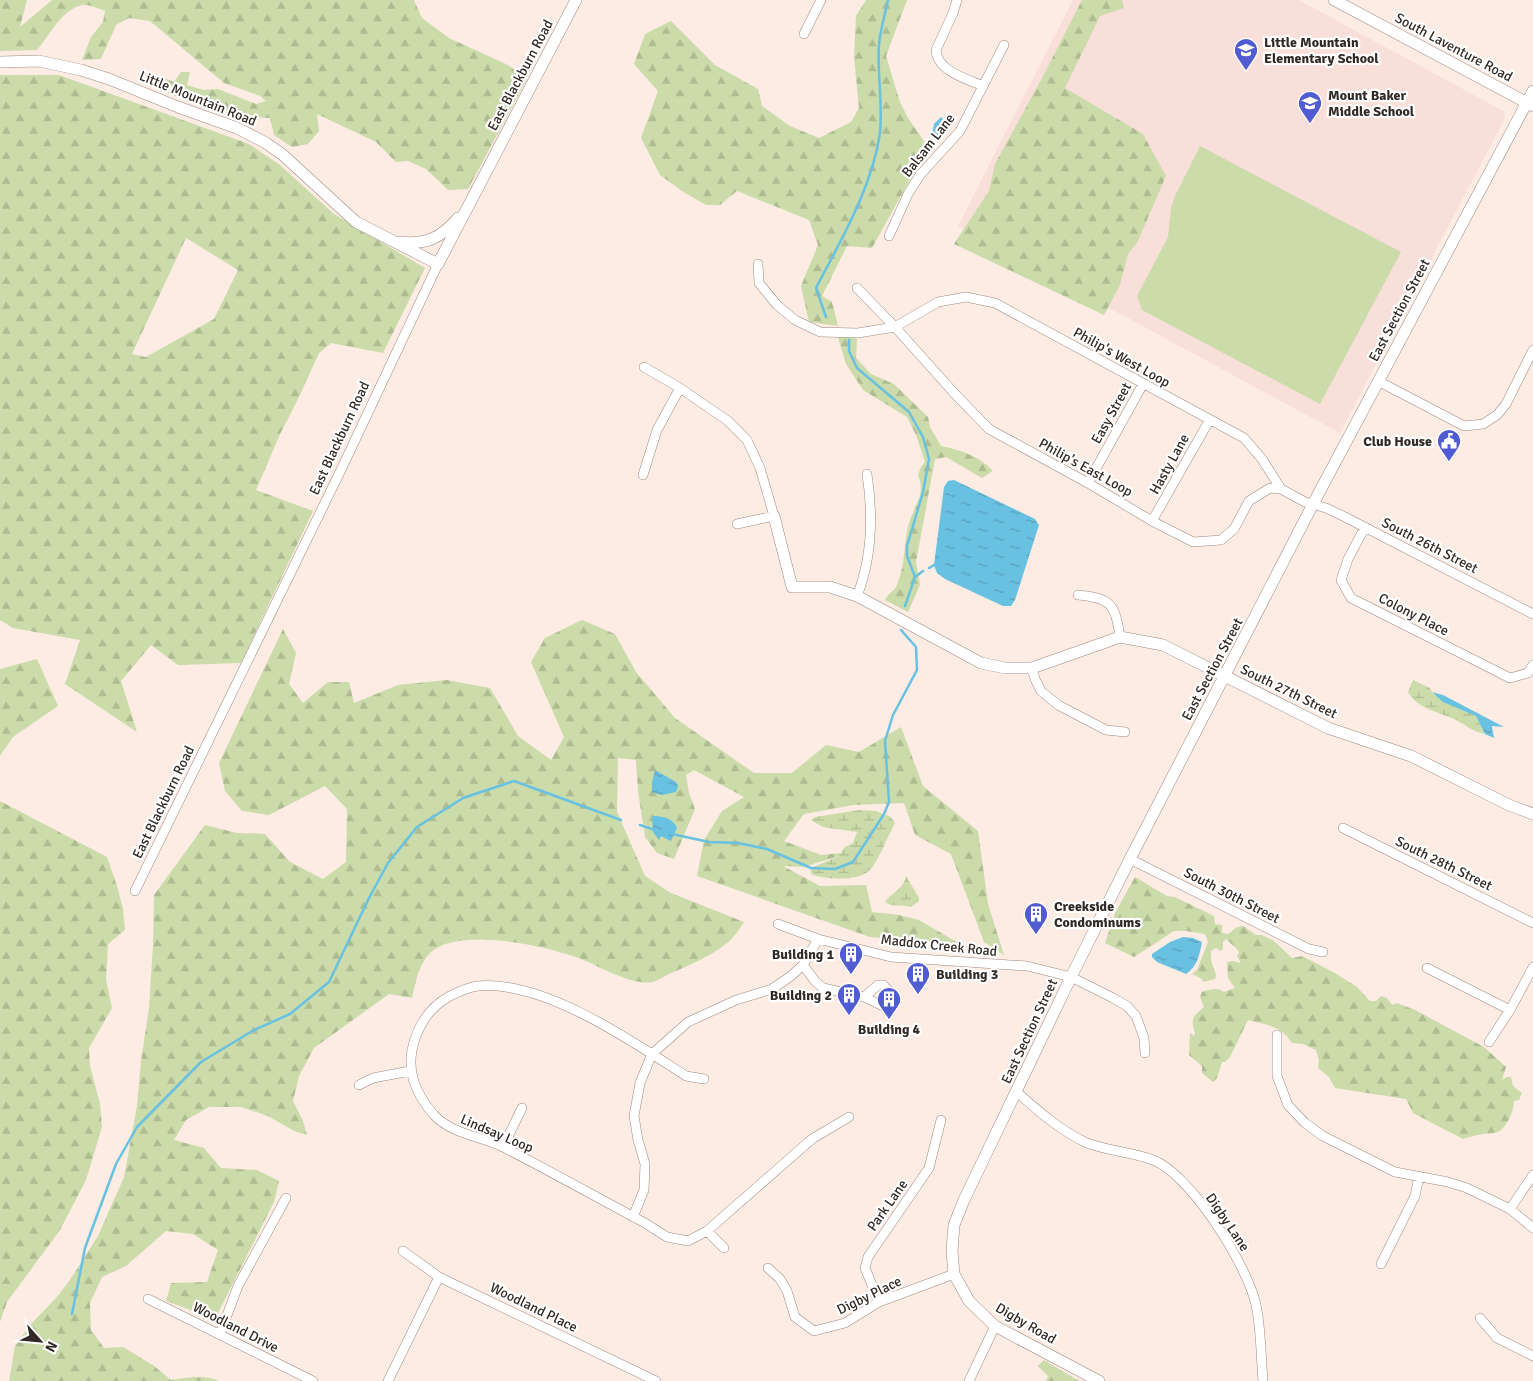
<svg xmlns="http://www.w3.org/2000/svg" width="1533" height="1381" font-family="Signika,sans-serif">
  <defs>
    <pattern id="forest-firs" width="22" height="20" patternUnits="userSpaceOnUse" patternTransform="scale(1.25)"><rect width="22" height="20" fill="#cbdbaa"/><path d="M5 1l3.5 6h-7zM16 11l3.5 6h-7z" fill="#afbc92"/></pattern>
    <pattern id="wetland-marsh" width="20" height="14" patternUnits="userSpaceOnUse" patternTransform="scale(1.25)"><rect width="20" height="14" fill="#cbdbaa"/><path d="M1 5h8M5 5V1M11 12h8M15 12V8" fill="none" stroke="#afbc92"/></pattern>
    <pattern id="water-ripples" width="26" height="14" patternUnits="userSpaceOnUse" patternTransform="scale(1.25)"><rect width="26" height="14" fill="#69c1e2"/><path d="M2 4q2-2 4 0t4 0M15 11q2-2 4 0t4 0" fill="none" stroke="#579db7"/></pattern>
  </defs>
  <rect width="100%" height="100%" fill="#fcece3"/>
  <!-- education -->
  <path fill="#f9dfd9" d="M1073,0H1299L1505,112L1504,120L1340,433L958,226Z"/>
  <!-- forest -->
  <path fill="url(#forest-firs)" fill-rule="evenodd" d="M0,0H27L20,27L52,0H414L422,18L449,38L508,65L527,79L468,189L448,190L426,169L408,161L396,162L376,142L317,114L319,131L308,144L292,147L274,135L270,118C258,117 246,117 235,115C209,111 170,97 149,81L151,73L174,82L181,72H190L187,85L203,90L218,89L256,104L266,101L260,96L224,83L150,21L129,18L116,25L101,59L82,60L91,37L103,22L105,11C99,9 89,4 82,5C62,9 49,36 37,50L0,51Z
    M866,0H907L886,56L900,102L908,118L928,147L872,248L847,246L822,296L832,302L838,326L809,322L801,286L818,245L809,220L737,191L720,205H706L682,191L660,175L641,138L658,91L634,64L645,34L671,21L715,65L758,89L762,106L790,126L819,138L851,122L859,108L854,57L856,16Z
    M1082,0H1122L1124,8L1100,16L1065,88L1143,134L1166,176L1137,243L1128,254L1120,285L1104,315L954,244L989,191L995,164L1041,80Z
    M0,75H59L249,144L280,165L334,214L425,268L383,353L331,343L319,353L298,399L280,434L256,490L313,511L241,663L178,665L151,645L121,681L137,732L65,684L80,640L13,628L0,620ZM186,238L238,270L214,319L146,357L132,354Z
    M837,334L857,339L856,358L871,374L894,384L928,417L930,427L941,446C961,450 979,456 993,471L982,478L946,457L935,459L916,562L920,585L908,612L885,600C888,593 895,591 897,585C906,563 903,548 908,527C912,508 927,495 918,475L921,467L925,462L916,435L907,417L863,390L846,364Z
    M582,620L615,634L636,672L675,718L754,773H792L826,745L859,752L901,727L923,786L978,831L988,904L1004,955L984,942L951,854L915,835L904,803L853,805L804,814L784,841L821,855L852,852L803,867L783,866L820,886L866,885L872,912L899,915L919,920L960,944L870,937L697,876L704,840L722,811L744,797L694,770L686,775L689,793L695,809L674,859L657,853L645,837L638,791L636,760L618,758L617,812L645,876L671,893L744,922C739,929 734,938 727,943C710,957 687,966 667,975C663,977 657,981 653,982C632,986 601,967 581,959C548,946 458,926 430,953C419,964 415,983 412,998L389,994L314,1048L299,1076L293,1101L303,1121L307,1135L294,1131L268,1116L241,1107H209L186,1120L174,1140L204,1148L221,1168L257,1170L279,1181L274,1202L215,1319L166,1301L171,1283L207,1282L218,1250L193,1234L166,1231L126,1266L102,1277L90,1303L91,1330L104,1348L123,1347L154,1366L171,1380C187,1378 203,1374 219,1381H9L15,1346L32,1323L56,1298L70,1280L98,1236L124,1177L137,1106L141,1061L149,1008L153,945L154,895L205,825L237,833L265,834L290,862L323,879L346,862L347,809L325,786L269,815L242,811L225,791L219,763L283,629L296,653L289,684L303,703L328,682H349L354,703L398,685L447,680L490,688L518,736L551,760L564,737L531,662L545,638Z
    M37,659L58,706L13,737L0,756V669Z
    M0,801L107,857L117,886L123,909L125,930L108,944L106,980L112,1008L89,1048L90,1066L100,1104L102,1127L86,1180L60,1230L7,1302L0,1322Z
    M1135,877L1167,896L1175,897L1214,916L1215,924L1222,925V933L1228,934L1237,927L1243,926L1256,935H1262L1274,941L1292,958L1302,956L1335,973L1357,987L1370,1001H1376L1381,996L1387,998L1392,1005L1397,1003L1415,1010L1484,1047L1506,1067L1502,1080L1507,1077H1511L1513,1086L1522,1093L1519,1100L1514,1101C1514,1111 1507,1127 1498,1132C1492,1134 1484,1133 1478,1135C1473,1136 1468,1137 1463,1139L1413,1113L1406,1099L1335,1088L1329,1077L1318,1068L1319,1060L1316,1050L1303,1044L1292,1043C1281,1025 1266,1025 1248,1020L1230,1057L1225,1062H1222L1217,1078L1213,1082L1202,1073V1066L1189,1055L1190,1033L1194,1036L1195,1033C1190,1017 1193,1017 1204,1007L1200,997L1202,992C1210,989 1218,987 1224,992L1235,988L1228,978L1227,962L1233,961L1241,963L1237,956L1239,953L1237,949L1226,939L1223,942V949L1221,951L1216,948L1211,951V960L1216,975L1215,979L1203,982L1202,979L1192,974L1197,970L1208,942L1205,934L1186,931H1174L1134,957L1105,943L1115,913Z
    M1044,1360L1079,1381H1046L1048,1376L1038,1366Z"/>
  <!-- wetland -->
  <path fill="url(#wetland-marsh)" d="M1413,680L1430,688L1433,694L1476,716L1485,734C1474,732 1465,725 1456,720C1440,712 1417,709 1408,692Z
    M860,810L876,811L891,817L895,823C889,834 878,861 871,869C859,882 826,880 811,874V868L839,856L845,847L853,843L857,832L823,827L811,820L815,817Z
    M906,876L919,898V901L911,907C902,904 893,908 885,902C892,892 904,889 906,876Z"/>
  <!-- park -->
  <path fill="#cbdbaa" d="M1200,146L1401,252L1320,404L1142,310L1137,296L1168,237L1171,208L1175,196Z"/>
  <!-- water -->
  <path fill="url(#water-ripples)" d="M941,117L951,127L941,138L935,139L932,135L934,124Z
    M954,480L1035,519L1039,525L1015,600L1011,606H1003L945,579L937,573L934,565L944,487L948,481Z
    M1432,692L1443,695L1504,727L1492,726L1494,738L1485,734L1476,716L1443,702Z
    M655,770L676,782L678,786L676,792L662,795L652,792V782Z
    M652,816C663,816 673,818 677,828L671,841L661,836L659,840L653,832Z
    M1183,937L1193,938L1202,942C1200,954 1197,967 1186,974L1157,962L1152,957V954L1170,942Z"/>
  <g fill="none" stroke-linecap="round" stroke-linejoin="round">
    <!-- stream -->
    <path stroke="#69c1e2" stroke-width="2.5" d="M826,317L816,288C841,240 872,188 880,133C883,104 877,74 879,45C880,30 885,15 888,0
      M849,340V351L857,368L909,412L923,437L929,459L923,492L907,546V556L915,577L905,606
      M929,568L934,565
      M915,577L923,571
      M640,825L655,830
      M672,834L709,842L738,843L767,849L811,868L835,869L853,862L884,814L889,802L885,741L893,715L917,670L916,647L901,630
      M72,1314L85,1248L116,1164L137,1127L201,1062L254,1030L290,1014L329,982L369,898L388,863L417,827L463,798L514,781L621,820"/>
    <!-- minor casing -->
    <g stroke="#9d8980" stroke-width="10">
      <path id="minor" d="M957,0L953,13L936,50C937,71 967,79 983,86
        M804,34L821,0
        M889,236L908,194L920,175L960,131L1004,45
        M758,264L759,283L777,305L795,320L820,332L858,333L895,327L938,302L966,297L995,303L1244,438L1262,459L1281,489L1305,502L1326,508L1345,517L1533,614
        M857,288L895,327L955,394L989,429L1088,483L1152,521L1193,542L1221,540L1234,529L1249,501L1270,488L1281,489
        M644,367L680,388L728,421L747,440L760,468L774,516L737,524
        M1378,381L1464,426L1483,424L1497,415L1506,404L1533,350
        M643,475L657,430L680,388
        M1088,483L1143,384
        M1152,521L1209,421
        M1365,527L1348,559L1341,580L1351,598L1510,678L1528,673L1533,665
        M1078,595C1112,598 1115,605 1120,637
        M857,596C872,558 873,514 867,474
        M1032,668L1035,679L1041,691L1058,705L1106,730L1125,732
        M1343,828L1533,923
        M1130,859L1309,949L1323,952
        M135,891L340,472L438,264
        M778,924L818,939L891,957L1027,966L1071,977L1113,998L1127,1006L1136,1016L1144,1038L1145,1053
        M803,965L815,981L823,988L864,997L883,1006H890L894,1003V996L883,985H878L864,997
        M1427,968L1510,1010
        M1277,1035V1076L1288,1105L1305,1123L1323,1136L1395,1172L1448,1182L1467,1188L1510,1209L1533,1228
        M1489,1042L1510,1010L1533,967
        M704,1079L686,1076C632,1041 544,980 478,986C468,987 458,992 450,996C433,1005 421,1021 415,1039C405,1068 414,1092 434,1115C453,1135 482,1136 505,1148C552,1172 598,1198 645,1223L667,1237L688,1241L707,1231L812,1139L849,1117
        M359,1085L373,1078L410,1071
        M1017,1092C1038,1111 1061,1131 1087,1143C1108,1151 1132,1152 1153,1160C1191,1174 1248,1267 1256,1305C1261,1328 1261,1357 1263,1381
        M503,1147L522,1108
        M1510,1209L1533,1175
        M633,1217L644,1190L645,1164L638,1140L634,1116L640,1083L652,1054L688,1022L736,1000L772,989L791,976L803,965L818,939
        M707,1231L724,1248
        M403,1251L439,1277L656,1381
        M1381,1264L1415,1196L1419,1176
        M768,1268L780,1279L787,1291L795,1317L814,1331L845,1323L879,1302L954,1274
        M148,1299L313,1381
        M879,1302L865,1268L868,1257L929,1168L941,1120
        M1480,1318L1497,1338L1533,1356
        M220,1334L238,1286L286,1198
        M388,1381L439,1277
        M969,1381L995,1326"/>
    </g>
    <!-- tertiary casing -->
    <g stroke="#9d8980" stroke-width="12">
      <path id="tertiary" d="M1334,0L1533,106
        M0,62L39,61L81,70L109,79L178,107L237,128L266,143L283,155L356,222L438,264L576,0
        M400,242C426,245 441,238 458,218
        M774,516L792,587H830L857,596L981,663L1005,668H1032L1120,637L1163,645L1328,728L1411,756L1509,805L1533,814
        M1099,1381L995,1326L969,1301L954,1274L952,1251L954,1225L964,1200L1071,977L1130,859L1313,504L1533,91"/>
    </g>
    <!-- minor -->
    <use href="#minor" stroke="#fff" stroke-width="9"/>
    <!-- tertiary -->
    <use href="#tertiary" stroke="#fff" stroke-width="11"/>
  </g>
  <!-- icons -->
  <defs>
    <g id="school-pin" transform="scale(1.25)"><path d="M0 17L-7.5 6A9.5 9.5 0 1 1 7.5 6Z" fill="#515cd2" stroke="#fff"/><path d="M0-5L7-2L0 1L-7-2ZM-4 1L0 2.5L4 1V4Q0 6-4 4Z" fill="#fff"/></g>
    <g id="civic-pin" transform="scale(1.25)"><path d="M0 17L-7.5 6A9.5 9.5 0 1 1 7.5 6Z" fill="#515cd2" stroke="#fff"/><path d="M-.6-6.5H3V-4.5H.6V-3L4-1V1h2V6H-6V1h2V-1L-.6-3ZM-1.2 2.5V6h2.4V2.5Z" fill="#fff"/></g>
    <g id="building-pin" transform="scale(1.25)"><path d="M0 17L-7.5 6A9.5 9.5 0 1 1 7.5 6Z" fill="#515cd2" stroke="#fff"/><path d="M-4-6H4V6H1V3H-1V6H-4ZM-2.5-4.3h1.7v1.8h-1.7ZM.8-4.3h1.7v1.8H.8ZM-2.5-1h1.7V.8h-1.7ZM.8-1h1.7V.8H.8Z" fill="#fff"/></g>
  </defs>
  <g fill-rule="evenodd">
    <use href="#school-pin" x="1246" y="50"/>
    <use href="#school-pin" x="1310" y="103"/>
    <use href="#civic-pin" x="1449" y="441"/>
    <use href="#building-pin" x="1036" y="914"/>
    <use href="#building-pin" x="851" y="954"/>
    <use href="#building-pin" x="918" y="974"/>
    <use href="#building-pin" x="849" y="995"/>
    <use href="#building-pin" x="889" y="999"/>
  </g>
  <g text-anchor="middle" stroke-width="4.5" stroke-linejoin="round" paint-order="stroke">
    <!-- poi labels -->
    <g font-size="14" font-weight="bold" fill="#312925" stroke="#fff" text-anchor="start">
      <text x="1264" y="47">Little Mountain<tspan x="1264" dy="16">Elementary School</tspan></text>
      <text x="1328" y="100">Mount Baker<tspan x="1328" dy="16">Middle School</tspan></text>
      <text x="1432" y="446" text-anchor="end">Club House</text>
      <text x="1054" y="911">Creekside<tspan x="1054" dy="16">Condominums</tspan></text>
      <text x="834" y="959" text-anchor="end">Building 1</text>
      <text x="936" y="979">Building 3</text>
      <text x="832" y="1000" text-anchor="end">Building 2</text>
      <text x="889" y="1034" text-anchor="middle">Building 4</text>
    </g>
    <!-- street labels -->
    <g font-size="14" fill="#312925" stroke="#fff">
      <text transform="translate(1454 47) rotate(28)" y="5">South Laventure Road</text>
      <text transform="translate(520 75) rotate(-62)" y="5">East Blackburn Road</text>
      <text transform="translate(198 98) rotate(22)" y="5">Little Mountain Road</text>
      <text transform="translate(928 145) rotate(-52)" y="5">Balsam Lane</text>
      <text transform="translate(1399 310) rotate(-62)" y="5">East Section Street</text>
      <text transform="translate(1122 357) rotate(29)" y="5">Philip's West Loop</text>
      <text transform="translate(1111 413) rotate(-61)" y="5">Easy Street</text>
      <text transform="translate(339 438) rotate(-65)" y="5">East Blackburn Road</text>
      <text transform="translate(1169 464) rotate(-61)" y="5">Hasty Lane</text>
      <text transform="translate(1086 467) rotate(29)" y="5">Philip's East Loop</text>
      <text transform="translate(1430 545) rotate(27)" y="5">South 26th Street</text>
      <text transform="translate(1414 614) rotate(27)" y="5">Colony Place</text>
      <text transform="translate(1212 669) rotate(-62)" y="5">East Section Street</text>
      <text transform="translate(1289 691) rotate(26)" y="5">South 27th Street</text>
      <text transform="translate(163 802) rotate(-64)" y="5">East Blackburn Road</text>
      <text transform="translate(1444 863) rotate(26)" y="5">South 28th Street</text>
      <text transform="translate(1232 895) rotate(27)" y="5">South 30th Street</text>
      <text transform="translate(939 945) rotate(6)" y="5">Maddox Creek Road</text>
      <text transform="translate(1029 1031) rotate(-65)" y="5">East Section Street</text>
      <text transform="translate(497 1133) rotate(23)" y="5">Lindsay Loop</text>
      <text transform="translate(887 1205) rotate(-55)" y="5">Park Lane</text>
      <text transform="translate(1228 1222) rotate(56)" y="5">Digby Lane</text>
      <text transform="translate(869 1295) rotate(-26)" y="5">Digby Place</text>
      <text transform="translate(534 1307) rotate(26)" y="5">Woodland Place</text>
      <text transform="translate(1026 1323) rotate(30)" y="5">Digby Road</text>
      <text transform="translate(236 1327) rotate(27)" y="5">Woodland Drive</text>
    </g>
  </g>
  <!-- north arrow -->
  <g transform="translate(40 1341) rotate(117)" stroke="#ffffff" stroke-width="4" paint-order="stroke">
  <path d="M0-4L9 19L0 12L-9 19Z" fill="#312925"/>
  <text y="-8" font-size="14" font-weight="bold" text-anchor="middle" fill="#312925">N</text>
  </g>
</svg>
